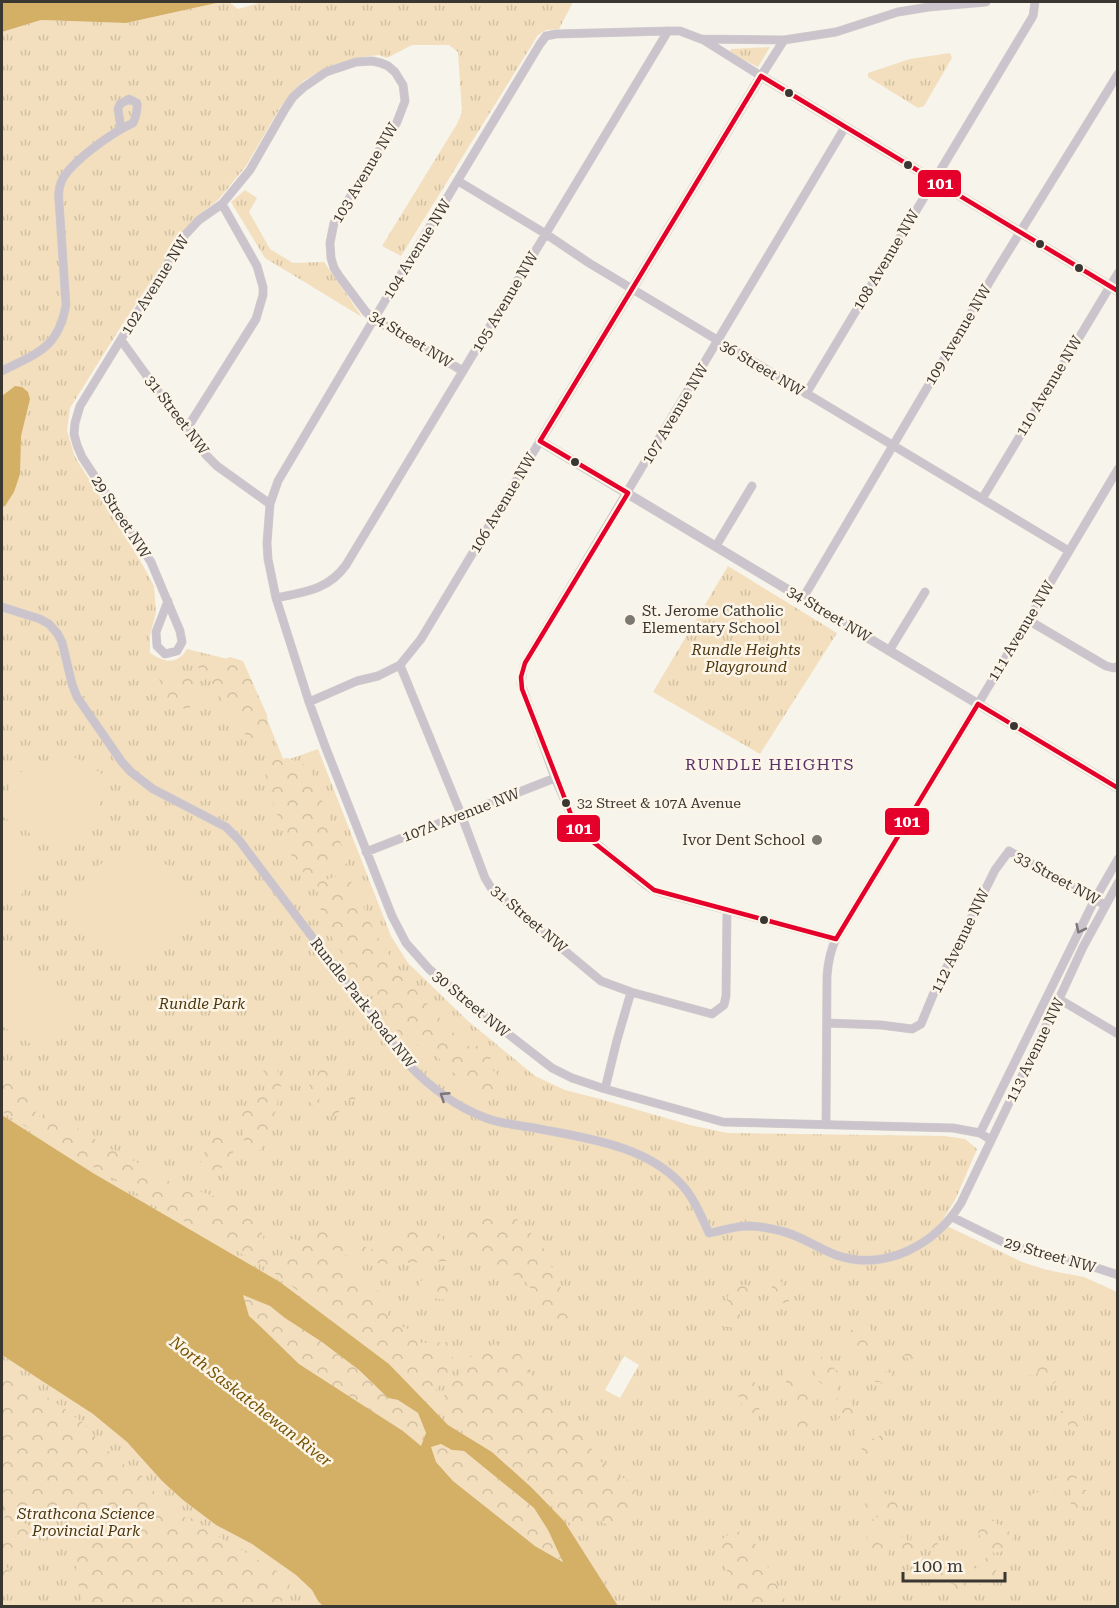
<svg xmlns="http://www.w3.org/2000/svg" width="1119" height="1608" font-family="'Roboto Serif',serif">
  <defs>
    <pattern id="grass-tufts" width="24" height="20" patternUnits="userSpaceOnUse" patternTransform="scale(1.5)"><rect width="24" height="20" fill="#f3dfbd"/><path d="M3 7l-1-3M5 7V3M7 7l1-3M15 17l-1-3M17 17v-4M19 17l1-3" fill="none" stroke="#d1c0a3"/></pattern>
    <pattern id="forest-crowns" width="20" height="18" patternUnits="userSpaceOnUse" patternTransform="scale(1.5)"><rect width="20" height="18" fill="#f3dfbd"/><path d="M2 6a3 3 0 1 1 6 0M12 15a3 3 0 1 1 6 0" fill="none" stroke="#d1c0a3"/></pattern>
  </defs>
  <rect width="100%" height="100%" fill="#f7f4ec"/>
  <!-- grass -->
  <path fill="url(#grass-tufts)" fill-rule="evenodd" d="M221,2H229L238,9L262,2H573L559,29L546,30L538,35L401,256L382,246L457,124L462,113L458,52L449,45H412L387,58L378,55L358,58L333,65L320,71L303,81L292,93L281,106L246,166L218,200L198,216L181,235L115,336L70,408L67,431L75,457L141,562L154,586L156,613L150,635V653C158,658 170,665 180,657C183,655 185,652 187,649L240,662L269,724L284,761L318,749L391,936L408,963L468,1021L535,1076L565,1090L600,1099L690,1125L727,1133L944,1136L965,1139L977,1149L956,1198L942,1221L949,1227L1022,1262L1047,1270L1084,1277L1117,1292V1606H618L602,1581L531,1487L492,1452L448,1425L389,1364L280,1282L93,1173L2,1115V32L41,20L126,23ZM624,1356L639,1365L620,1398L605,1390Z
    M770,47L758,67L730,53L731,49Z
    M950,53L952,58L924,106L918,108L868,77V73L910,59Z
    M245,190L257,198L249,212L270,249L293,263L324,262L362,317L265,258L231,202Z
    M728,566L837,633L760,754L653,692Z
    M2,1355L93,1414L127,1442L162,1481L183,1500L216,1525L252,1544L296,1575L312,1590L318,1601L323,1606H2Z"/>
  <!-- forest -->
  <path fill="url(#forest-crowns)" d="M196,654L212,664L230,657L243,661L267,715L269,738L256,746L248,740L239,722L215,691L207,673L188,661Z
    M159,671H175L194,675L199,686L196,699L189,709C166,709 159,693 159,671Z
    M288,758L310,767L319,794L346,855L348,863L308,877L294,862L266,783L265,766L274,760Z
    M345,873C360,892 366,918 379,939C402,977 435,1015 467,1046H485L498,1052L485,1063L501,1078L494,1097L481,1098L471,1094L459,1078L443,1062L429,1050L405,1039L395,1028L380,999L371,987L355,975L324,924L318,898L317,883Z
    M265,1063H276L281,1087L278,1095L277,1108L274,1116L264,1115L270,1128C267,1140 263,1152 250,1155L245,1150L241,1113L250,1107L265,1090L263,1075Z
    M326,1069H345C352,1080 357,1089 355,1102L349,1099L347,1091L338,1082L329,1085L319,1098L321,1106L332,1101L339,1104V1112L334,1117L324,1114L308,1101L310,1081L315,1072Z
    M2,1079L34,1100L36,1115L45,1119L50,1111L109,1148L166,1178L173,1187L179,1191L192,1189L226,1200L258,1219L267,1251L282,1262L289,1258L284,1251L283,1240L294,1239L341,1260L384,1296L388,1316L396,1324L413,1331L421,1343L447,1342L453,1346V1369L429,1399L427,1398L401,1371L357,1335L270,1270L148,1200L2,1112Z
    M228,1132L236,1140L232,1156L217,1173L209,1171L200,1165L204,1153L217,1133Z
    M494,1209L518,1220L542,1245L573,1316L557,1323L543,1318L536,1295L523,1279L505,1272L492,1261L465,1257L458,1235L480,1220Z
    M324,1229L348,1238L369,1249L383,1251L396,1234L416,1231L441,1234L451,1261L381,1264L342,1254L308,1238V1232Z
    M777,1275L780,1276L779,1281L782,1282L781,1289L785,1287L787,1289L789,1302C782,1304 776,1304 770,1299L772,1286L769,1281L770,1278H774Z
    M426,1277L443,1282L456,1291V1299L446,1300L419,1296V1283Z
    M738,1285H745L752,1288V1296L740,1307V1320L737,1322L736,1327L726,1328L720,1324L719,1312C723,1307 731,1306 727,1297L732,1294L737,1295L736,1287Z
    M242,1294L270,1306L286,1318L322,1342L359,1370L388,1398L398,1400L418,1413L426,1433L421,1447L403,1431L299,1364L260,1326L248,1316Z
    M865,1325L869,1326C873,1332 873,1338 871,1345L866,1348L861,1345L859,1353H856L844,1341V1331C853,1327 855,1331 857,1339L859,1341L860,1329Z
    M500,1342L519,1352L526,1366L553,1412L566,1421L586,1440L599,1460L615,1474L635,1484L637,1501L625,1516L612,1528L599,1520L589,1526L572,1525L503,1457L449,1422L437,1406L474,1353Z
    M922,1345L930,1350V1360L923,1366L914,1367L906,1356L898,1353L899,1350H908Z
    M821,1356L824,1362L826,1363V1366H831L841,1374C840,1384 840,1393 828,1394L822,1384L817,1380L815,1371L817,1369L813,1361L814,1360H818Z
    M1030,1361L1042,1366L1043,1362H1050L1052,1363L1051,1371L1057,1374L1058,1380L1048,1388L1045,1383L1041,1381L1044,1377L1043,1374L1037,1373L1033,1376L1027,1374L1026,1370Z
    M783,1363L792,1372L796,1369L800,1377L805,1379L808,1396V1399L810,1402C806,1412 814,1422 805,1430C796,1430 789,1421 794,1413C796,1410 799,1408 801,1406C794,1400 793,1403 794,1393C789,1388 785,1381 783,1374L786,1369L780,1367V1364Z
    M877,1364L883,1371L891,1373V1386L889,1393L884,1391L883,1385L880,1382H874L869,1379L872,1367Z
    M2,1367L65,1409L88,1427L102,1446L128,1468L140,1474L151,1486L168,1516L191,1518L224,1540L277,1571L290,1584L287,1594L278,1606H77L82,1600L83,1594L75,1579L77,1556L74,1535L85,1526L83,1518C62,1505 44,1509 23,1522L31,1528L30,1536L2,1554L4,1562L11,1574L5,1592H2V1529L4,1523L8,1497L2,1491Z
    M751,1378C761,1388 761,1398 759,1411L758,1412L759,1418L758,1422L751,1423L740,1401V1398L736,1394L735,1383L740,1379Z
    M849,1394L850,1397L848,1399C855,1407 859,1420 852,1430L850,1428L848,1431L844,1432L843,1428L839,1424L838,1419L841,1417L838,1415V1409L840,1402L838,1401L836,1402C836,1395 843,1394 849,1394Z
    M1061,1411H1068L1082,1415L1084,1419L1085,1428L1087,1433L1082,1436L1076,1433L1075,1428H1070L1066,1420L1059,1417V1413Z
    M857,1427H861L865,1430L866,1437L863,1446H865L872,1439L884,1434V1440C892,1451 886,1453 875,1454C870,1455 867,1457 861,1457L862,1449L860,1446L856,1445L857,1440L854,1432Z
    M441,1444L452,1450L464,1451L534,1508L548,1530L564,1562L535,1546L453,1481L436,1462L430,1447Z
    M1063,1473L1076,1476L1077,1478L1074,1480V1483C1061,1489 1057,1482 1050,1497L1034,1500H1030L1032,1497L1030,1495L1042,1491L1047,1483L1050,1484L1051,1481L1058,1477L1057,1474Z
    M1079,1485L1087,1491L1086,1498L1090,1505L1087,1507L1084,1506L1080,1507L1083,1514L1080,1517L1075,1516L1069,1509L1071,1506L1070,1495L1076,1486Z
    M885,1494L895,1496C900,1502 898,1504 897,1511H890L889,1514L879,1513L878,1517L874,1516L873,1518L875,1527L872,1531V1533L877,1536L880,1545L883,1534L885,1533L889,1535L891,1544L888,1556H885L884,1554L881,1556L876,1551L868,1549L866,1544L868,1542L867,1537L869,1533L866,1529V1524L863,1522L866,1512L865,1502Z
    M986,1513L988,1515L989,1519L994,1520L998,1525H1003L1009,1532L1012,1533L1013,1545L1007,1546L1000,1553L997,1552L994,1554L991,1548L987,1550L981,1546L979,1550H975L969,1540L970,1535L975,1533L978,1537L981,1538L978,1532L980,1528L977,1525V1523L982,1521L983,1515Z
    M734,1531L745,1533L757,1546L788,1606H744L743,1599L719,1556L715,1544Z
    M906,1534L907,1541L911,1540L912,1535L914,1534L920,1537L934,1536L937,1540L938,1546L932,1548L922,1543V1548L919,1552L912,1551V1549L908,1547L905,1550L901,1549L900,1545L898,1543L903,1540V1535Z
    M990,1555H997L1000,1558L998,1567L994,1575L988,1582H983L980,1585L975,1582L974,1569L979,1567L977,1563L986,1561L985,1558L990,1557Z
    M947,1561L950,1565L956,1562L964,1567L961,1592L959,1593H956L954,1590L955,1586L953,1584L939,1583L937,1585L932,1584V1581L934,1577L938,1578L937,1576L939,1567L938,1563Z"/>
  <!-- pitch -->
  <path fill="#f3dfbd" d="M61,757H74L80,760L113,781L71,854L66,855L2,816V800L18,774L31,766Z
    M2,838L41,862L14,907L2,899Z
    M134,855L158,859L168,866L206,905L135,974L129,973L59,904L105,860L116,857Z
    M2,954L76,999L44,1052L2,1026Z"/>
  <!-- water -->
  <path fill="#d4af66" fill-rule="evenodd" d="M2,2H221L126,23L41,20L2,32Z
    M15,386L22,387L28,392L30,399L21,436L20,474L14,492L5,506L2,507V396Z
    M2,1115L93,1173L280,1282L389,1364L448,1425L492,1452L531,1487L564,1521L618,1606H323L318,1601L312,1590L296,1575L252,1544L216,1525L183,1500L162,1481L127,1442L93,1414L2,1355ZM243,1295L270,1306L285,1318L322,1342L359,1370L388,1398L398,1400L418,1413L426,1433L421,1446L403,1431L299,1364L260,1326L249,1316ZM441,1444L452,1450L464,1451L534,1508L548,1530L563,1562L535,1546L453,1481L436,1462L431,1447Z"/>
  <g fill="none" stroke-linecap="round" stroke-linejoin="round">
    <!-- minor casing -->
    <g stroke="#d4d1cb" stroke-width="9">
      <path id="minor" d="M986,2L929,7L898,12L836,32L784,40L701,39L680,31H668L556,34L546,36L540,44L374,319L278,481L270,504L267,543L268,559L276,598L309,702L325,746L392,916L406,943L429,969L476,1009L552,1068L572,1078L605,1089L723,1122L953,1128L980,1133L991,1140
        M702,39L761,76L784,40
        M458,181L546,234L589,263L1069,551
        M121,340L186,430L206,455L217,466L270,504
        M2,371C37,353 58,349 66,305L59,201C58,193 59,186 63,178C75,159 113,132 133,123C136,116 138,110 137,103L129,99L120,104L118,109L121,128
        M806,394L1033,16L1035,2
        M186,430L256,319L263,295V287L257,266L222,204
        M982,499L1118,273
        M716,546L752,486
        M276,598C305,592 328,590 346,565L668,31
        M803,598L993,276L1118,74
        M168,601L156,632L157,646L165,654L177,651L182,642L180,631L151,562L82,457L77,445L74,434L75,423L80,406L185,235L199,220L222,204L250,170L285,109L293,97L304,87L326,72L356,62L372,61L381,63L388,66L395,72L403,85L405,101L397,122L334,223L330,243L331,258L334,268L339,276L366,312L374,319L463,371
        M2,607L40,619L49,624L57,633L62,642L72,684L77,697L122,762L131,772L153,789L226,827L239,840L408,1064C430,1087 456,1107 486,1118C501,1124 519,1125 535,1128C585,1138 646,1145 682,1185C694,1198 701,1216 709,1233C720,1231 733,1227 745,1226C757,1226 770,1228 781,1231C800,1235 817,1248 836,1255C885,1272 935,1245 961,1203L1059,999L1083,947L1118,883
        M1028,620L1106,666L1114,668L1118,666
        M889,651L925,592
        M400,665L461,814L485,878L493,891L601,981L631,992L712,1014L724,1005L726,996L727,910
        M309,702L357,681L378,676L400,665L421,639L540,441
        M366,852L555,778
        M836,939L663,893L654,890L646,885L579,829L572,817L555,778L521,684L523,670L525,663L845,127
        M1059,999L1118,1034
        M827,1023L881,1025L912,1029L921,1024L933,995L995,870L1009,851L1105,905
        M605,1089L617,1040L631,992
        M826,1125L827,976C828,962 830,951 836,939L978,704L1118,469
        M980,1133L1095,899L1118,859
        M952,1217L1011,1246L1085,1264L1118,1275"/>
    </g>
    <!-- tertiary casing -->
    <g stroke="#d4d1cb" stroke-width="10">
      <path id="tertiary" d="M1118,291L761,76L540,441L1118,788"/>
    </g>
    <!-- minor -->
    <use href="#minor" stroke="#cbc4cd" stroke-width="8"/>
    <!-- tertiary -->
    <use href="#tertiary" stroke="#cbc4cd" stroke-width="9"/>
    <!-- bus-1 casing -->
    <g stroke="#fcf5e8" stroke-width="9">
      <path id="bus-1" d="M761,76L1118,291
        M540,441L761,76
        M540,441L628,493
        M628,493L525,663L521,677L522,689L572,817L579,829L588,838L654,890L836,939
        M978,704L1118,788
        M836,939L978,704"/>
    </g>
    <!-- bus-1 -->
    <use href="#bus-1" stroke="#e4002b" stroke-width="4.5"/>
  </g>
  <!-- one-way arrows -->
  <defs><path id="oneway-chevron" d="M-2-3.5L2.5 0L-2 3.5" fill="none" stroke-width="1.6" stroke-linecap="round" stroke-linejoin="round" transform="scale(1.5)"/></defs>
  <g stroke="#7b7678">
    <use href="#oneway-chevron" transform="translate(1080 929) rotate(116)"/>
    <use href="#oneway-chevron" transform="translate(444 1096) rotate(-147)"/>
  </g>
  <!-- markers -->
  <g fill="#3a3732" stroke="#fcf5e8" stroke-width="2">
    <circle cx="789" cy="93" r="5"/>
    <circle cx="908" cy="165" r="5"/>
    <circle cx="1040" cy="244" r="5"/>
    <circle cx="1079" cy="268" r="5"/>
    <circle cx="575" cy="462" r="5"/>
    <circle cx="1014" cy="726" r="5"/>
    <circle cx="566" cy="803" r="5"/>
    <circle cx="764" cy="920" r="5"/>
  </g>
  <g fill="#7c7973" stroke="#fcf5e8" stroke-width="2">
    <circle cx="630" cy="620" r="6"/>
    <circle cx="817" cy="840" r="6"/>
  </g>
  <g text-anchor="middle" stroke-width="5" stroke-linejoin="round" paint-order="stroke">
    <!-- bus labels -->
    <g font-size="14" fill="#3a3732" stroke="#fcf5e8" text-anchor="start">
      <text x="577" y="808">32 Street &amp; 107A Avenue</text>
    </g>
    <!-- street labels -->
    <g font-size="15" fill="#3a3732" stroke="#fcf5e8">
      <text transform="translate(365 173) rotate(-59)" y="5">103 Avenue NW</text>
      <text transform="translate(417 249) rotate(-58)" y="5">104 Avenue NW</text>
      <text transform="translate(886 260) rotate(-59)" y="5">108 Avenue NW</text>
      <text transform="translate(155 285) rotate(-58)" y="5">102 Avenue NW</text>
      <text transform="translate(505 302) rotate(-59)" y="5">105 Avenue NW</text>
      <text transform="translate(958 335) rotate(-59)" y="5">109 Avenue NW</text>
      <text transform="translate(411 339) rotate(32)" y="5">34 Street NW</text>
      <text transform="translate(762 368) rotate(31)" y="5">36 Street NW</text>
      <text transform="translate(1049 386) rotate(-59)" y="5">110 Avenue NW</text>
      <text transform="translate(675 414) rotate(-59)" y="5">107 Avenue NW</text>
      <text transform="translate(177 415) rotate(53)" y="5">31 Street NW</text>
      <text transform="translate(503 503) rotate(-59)" y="5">106 Avenue NW</text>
      <text transform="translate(121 517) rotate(57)" y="5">29 Street NW</text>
      <text transform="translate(829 614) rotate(31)" y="5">34 Street NW</text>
      <text transform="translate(1021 631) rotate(-59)" y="5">111 Avenue NW</text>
      <text transform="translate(461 815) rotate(-21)" y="5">107A Avenue NW</text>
      <text transform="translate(1057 878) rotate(29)" y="5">33 Street NW</text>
      <text transform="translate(529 919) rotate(41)" y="5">31 Street NW</text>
      <text transform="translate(960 941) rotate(-64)" y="5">112 Avenue NW</text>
      <text transform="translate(363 1003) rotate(52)" y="5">Rundle Park Road NW</text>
      <text transform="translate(471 1004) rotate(40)" y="5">30 Street NW</text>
      <text transform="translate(1035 1050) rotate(-64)" y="5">113 Avenue NW</text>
      <text transform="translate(1050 1255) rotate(16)" y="5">29 Street NW</text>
    </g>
    <!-- poi labels -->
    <g font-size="15" fill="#3a3732" stroke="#fcf5e8" text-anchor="start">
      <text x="642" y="616">St. Jerome Catholic<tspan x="642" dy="17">Elementary School</tspan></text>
      <text x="805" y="845" text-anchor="end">Ivor Dent School</text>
    </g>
    <!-- park labels -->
    <g font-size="15" font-style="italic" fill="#4c360d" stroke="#fcf5e8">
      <text x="746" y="655">Rundle Heights<tspan x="746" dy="17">Playground</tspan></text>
      <text x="202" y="1009">Rundle Park</text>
      <text x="86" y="1519">Strathcona Science<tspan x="86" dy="17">Provincial Park</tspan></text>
    </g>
    <!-- neighbourhood labels -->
    <g font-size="16" letter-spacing="1.5" fill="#593168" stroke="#fcf5e8">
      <text x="770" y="770">RUNDLE HEIGHTS</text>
    </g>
    <!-- water labels -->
    <g font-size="16" font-style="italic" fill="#735102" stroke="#fcf5e8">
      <text transform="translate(251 1401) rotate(38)" y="6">North Saskatchewan River</text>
    </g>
  </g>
  <g stroke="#fcf5e8" stroke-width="2">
    <rect x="917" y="169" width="45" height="29" rx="6" fill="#e4002b"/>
    <rect x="884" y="807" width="46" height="29" rx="6" fill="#e4002b"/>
    <rect x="556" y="814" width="45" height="29" rx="6" fill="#e4002b"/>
  </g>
  <g font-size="16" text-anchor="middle" font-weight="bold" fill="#fff">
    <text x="940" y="189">101</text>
    <text x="907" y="827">101</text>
    <text x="579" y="834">101</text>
  </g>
  <!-- border -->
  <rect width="1119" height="1608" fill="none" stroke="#3a3732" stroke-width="6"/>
  <!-- scale -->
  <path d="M903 1572v9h102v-9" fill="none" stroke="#3a3732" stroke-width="3"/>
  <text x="912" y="1572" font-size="18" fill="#3a3732" stroke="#fcf5e8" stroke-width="4.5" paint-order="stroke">100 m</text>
</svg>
